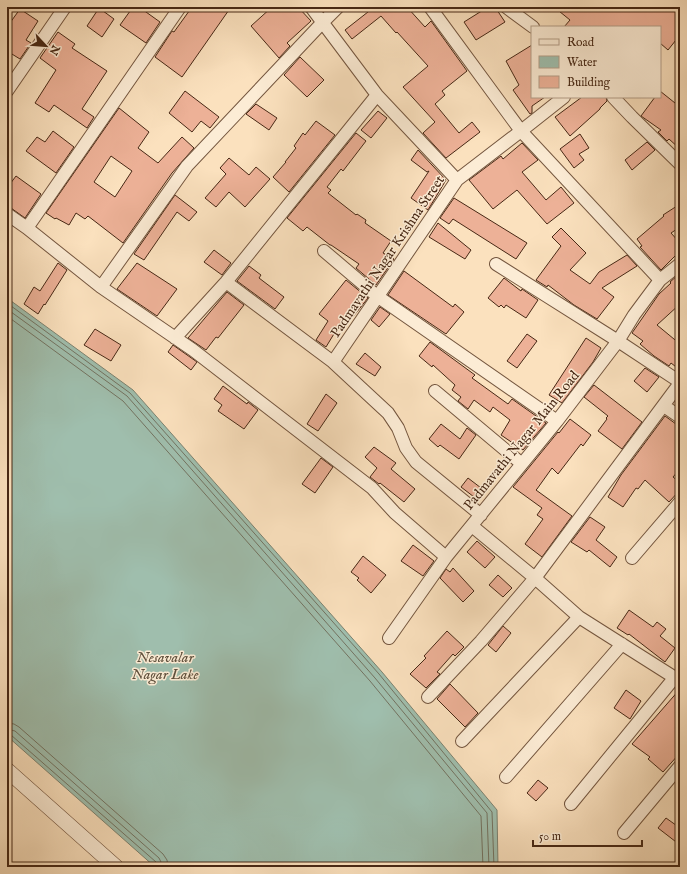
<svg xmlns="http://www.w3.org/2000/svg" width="687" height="874" font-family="'IM FELL English',serif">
  <rect width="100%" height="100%" fill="#fbe1be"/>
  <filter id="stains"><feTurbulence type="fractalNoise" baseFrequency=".005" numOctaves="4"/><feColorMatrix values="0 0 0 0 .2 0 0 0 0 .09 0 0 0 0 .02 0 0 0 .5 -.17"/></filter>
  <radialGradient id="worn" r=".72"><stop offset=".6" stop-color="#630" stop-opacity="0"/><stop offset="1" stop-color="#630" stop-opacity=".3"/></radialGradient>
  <!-- water -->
  <path fill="#9fbead" stroke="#7c8270" d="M7,298L133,390L382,672L497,810L498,867H155L7,736Z"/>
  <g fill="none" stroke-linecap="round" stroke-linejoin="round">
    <!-- shore -->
    <path stroke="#737361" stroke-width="1" d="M7,303L130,393L379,674L492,812L494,867
      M7,309L127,396L375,678L487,813L489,867
      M7,316L123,401L370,681L481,816L483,867
      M7,723L14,724L19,727L163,854L167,860L168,867
      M7,729L15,731L159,858L161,862L162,867
      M7,734L11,735L156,862L157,867"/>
  </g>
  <!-- building -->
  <path fill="#edb197" stroke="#472815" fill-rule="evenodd" d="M133,7H139L160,22L146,43L120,25Z
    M192,7H231L182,77L155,57L172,31L174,32Z
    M272,7H298L311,21L287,43L290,46L279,58L251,26Z
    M372,7H407L425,27L431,21L467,71L442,91L445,95L435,104L459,133L472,122L480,132L446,158L423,133L435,122L403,87L428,66L397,32L396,33L381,16L352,39L345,30L373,8Z
    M488,7H495L505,22L476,40L464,22Z
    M554,7H680V35L668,50L660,43V27H564L570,20Z
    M99,8L114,19L102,37L87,26Z
    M20,9L38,21L26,40L31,43L20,59L7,51V27Z
    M58,32L75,44L72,48L107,71L82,109L94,117L87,128L54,105L49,112L35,103L56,70L40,58Z
    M532,45V97H545L532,106V113L530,114L513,90L519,85L506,61Z
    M300,57L324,80L307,97L284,75Z
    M185,91L219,117L210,128L201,121L192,132L169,113Z
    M660,91L680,107V149L669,139L667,141L658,132L661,130L641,116L655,97H660Z
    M582,97H606L607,101L600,108V109L570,136L555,117Z
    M256,104L277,118L269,130L246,114Z
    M119,108L149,132L138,148L158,163L182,137L194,148L172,173L123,243L88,216L85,219L76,213L69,225L56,218L55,219L46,213ZM111,156L132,171L115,197L94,182Z
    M378,111L387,118L371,138L361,130Z
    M316,121L335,135L289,192L273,177L286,162H285L296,148L294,146L303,133L305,135Z
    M53,131L74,147L56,173L26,151L37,137L45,142Z
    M356,133L366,141L343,171L341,169L327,187L331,190L328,193L356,215L357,214L366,220L365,223L391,241L383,253L394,259L376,285L356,268L359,264L331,245H330L307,227L303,231L287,218Z
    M580,134L589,148L579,154L584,160L574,168L560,149Z
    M647,142L655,150L632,170L625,160Z
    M522,143L538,160L522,172L546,200L561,187L574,203L547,224L517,190L493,209L469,180L501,156L503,159Z
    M418,150L446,180L428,210L411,198L429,171L427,172L411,160Z
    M229,158L249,175L256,167L270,179L245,207L229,192L216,207L205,198L226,174L220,168Z
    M16,176L41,194L25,218L11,208L7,207V188Z
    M175,195L197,212L189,221L177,212L144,260L134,254Z
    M454,198L527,243L516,259L453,219L449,224L440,218Z
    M680,204V227L671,233L680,243V251L661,270L640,247L642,246L637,239L664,216L663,215Z
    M438,223L471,250L465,259L429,237Z
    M561,228L586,253L570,270L590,284L599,272L627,255L637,266L602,288L614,297L597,319L574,305L548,285L547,287L536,280L561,246L552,237Z
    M214,250L231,263L222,275L204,262Z
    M58,263L67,270L45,305L44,304L38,314L24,304L34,287L40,291Z
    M137,263L177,289L157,316L117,289Z
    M249,266L261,275L259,278L284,297L275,309L237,281Z
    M404,271L453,307L455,304L464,312L446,334L388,295Z
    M678,275L679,277L680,276V304L657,325L680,344V370L671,363L669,366L654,356L640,344L643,341L632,333L659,294L671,283L670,282Z
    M504,278L521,291L522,289L538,300L526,318L506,305L504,308L501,305L499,307L488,298Z
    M346,280L368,298L352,318L346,314L326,347L316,340L328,321L319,314Z
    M227,292L244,305L218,338L216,337L206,350L188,338Z
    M380,307L390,314L379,327L371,320Z
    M95,329L121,345L111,361L84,345Z
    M527,334L537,341L517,368L507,361Z
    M586,338L601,348L593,362L562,403L549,395Z
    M430,342L475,375L472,378L508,404L512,399L546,423L523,450L501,435L510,420L493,407L490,412L474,400L468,409L458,401L461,397L452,390L455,385L433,365L432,367L419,356Z
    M173,345L197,362L191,370L168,352Z
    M365,353L381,367L375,376L356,364Z
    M645,368L659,377L647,392L634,381Z
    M594,385L642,422L622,449L598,431L607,419L606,418L608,416L584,397Z
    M223,386L247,404L248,402L258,410L244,429L218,411L222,405L214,399Z
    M326,394L337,403L318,431L307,424Z
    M665,416L680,427V469L673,477L680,483V490L669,502L645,480L638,489L636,488L623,507L608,497L621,475Z
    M570,419L591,435L583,446L581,444L558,474L552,468L537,489L536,490L572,516L542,557L525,544L543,519L537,515L542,508L513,487L558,432L559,433Z
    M441,424L460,439L467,428L476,435L459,459L440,445L438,447L429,439Z
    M374,447L396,463L391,469L415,489L404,502L380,483L379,484L370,477L377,468L365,457Z
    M321,458L333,467L315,493L302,484Z
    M468,478L485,491L478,500L461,487Z
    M590,517L605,527L596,540L617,557L610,567L589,550L587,552L571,542Z
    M477,541L495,557L485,568L467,552Z
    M413,545L434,561L423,576L401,561Z
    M363,556L386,575L371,593L357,580L359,578L351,572Z
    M453,568L474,591L463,602L440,578L446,569L450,572Z
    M498,575L512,588L503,597L489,585Z
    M629,610L653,627L657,622L666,629L660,636L675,648L665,662L629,634L628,635L617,628Z
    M503,626L511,633L496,652L488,645Z
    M447,631L464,647L455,656L453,654L437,672L440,674L426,688L410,674L426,658L424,656Z
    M450,684L478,713L465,727L437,699Z
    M680,689V753L663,772L648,759L650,757L632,744Z
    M626,690L641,701L630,719L614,708Z
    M538,780L548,788L536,801L527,793Z
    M666,818L680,828V845L658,828Z"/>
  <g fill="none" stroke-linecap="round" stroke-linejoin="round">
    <!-- minor casing -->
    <g stroke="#74563f" stroke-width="14">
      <path id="minor" d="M311,7L377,95L457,180
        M430,7L521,131L660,280
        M506,7L533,27
        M7,91L65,7
        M613,97L632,117L680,164
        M7,214L27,228L101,287L193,350L372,488L395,513L446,557
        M27,228L180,7
        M324,251L377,296L557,421
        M496,264L618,341L680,382
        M226,282L333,362L388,413L398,428L406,448L416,462L481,515
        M101,287L187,166L322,23L338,7
        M175,338L226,282L377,95
        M333,362L457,180L521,131L564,97
        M435,391L522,464
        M664,406L680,417
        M472,526L535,578L579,617L680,681
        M632,558L680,502
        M389,638L446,557L557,421L618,341L634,315L660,280L680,264
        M428,697L481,641L535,578L680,383
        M462,741L579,617
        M506,777L622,644
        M571,804L675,677
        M624,833L680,766"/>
    </g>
    <!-- tertiary casing -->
    <g stroke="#74563f" stroke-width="16">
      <path id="tertiary" d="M7,770L116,867"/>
    </g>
    <!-- minor -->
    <use href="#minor" stroke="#fcecd5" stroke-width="12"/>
    <!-- tertiary -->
    <use href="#tertiary" stroke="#fcecd5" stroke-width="15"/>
  </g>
  <g text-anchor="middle" stroke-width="3" stroke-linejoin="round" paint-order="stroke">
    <!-- street labels -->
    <g font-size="14" fill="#472815" stroke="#fcecd5">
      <text transform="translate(387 256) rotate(-56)" y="5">Padmavathi Nagar Krishna Street</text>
      <text transform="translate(521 440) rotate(-51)" y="5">Padmavathi Nagar Main Road</text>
    </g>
    <!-- water labels -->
    <g font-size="15" font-style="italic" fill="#5d4e3b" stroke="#fcecd5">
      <text x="165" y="662">Nesavalar<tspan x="165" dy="17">Nagar Lake</tspan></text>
    </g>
  </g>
  <!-- margin -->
  <rect width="687" height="874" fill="none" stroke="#fbe1be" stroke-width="24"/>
  <rect x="8" y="8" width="671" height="858" fill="none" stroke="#472815" stroke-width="2"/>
  <rect x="12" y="12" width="663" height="850" fill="none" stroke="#472815"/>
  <!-- legend -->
  <rect x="531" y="26" width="130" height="72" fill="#fcecd5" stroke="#b49e88"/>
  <rect x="539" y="39" width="20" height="6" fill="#fcecd5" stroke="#b49e88"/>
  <text x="567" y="46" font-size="12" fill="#472815">Road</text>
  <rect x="539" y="56" width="20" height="12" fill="#9fbead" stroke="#b49e88"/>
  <text x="567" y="66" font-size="12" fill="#472815">Water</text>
  <rect x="539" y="76" width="20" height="12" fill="#edb197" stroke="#b49e88"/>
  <text x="567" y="86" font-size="12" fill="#472815">Building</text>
  <!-- north arrow -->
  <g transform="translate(46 46) rotate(116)" stroke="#fcecd5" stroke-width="3" paint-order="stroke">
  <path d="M0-3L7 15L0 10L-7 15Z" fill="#472815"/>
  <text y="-6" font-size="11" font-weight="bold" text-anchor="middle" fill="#472815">N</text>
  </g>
  <!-- scale -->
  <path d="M533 840v6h109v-6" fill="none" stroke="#472815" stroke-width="2"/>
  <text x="539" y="840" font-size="12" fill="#472815" stroke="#fcecd5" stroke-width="3" paint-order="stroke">50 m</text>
  <rect width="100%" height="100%" filter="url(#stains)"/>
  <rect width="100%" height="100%" fill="url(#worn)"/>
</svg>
